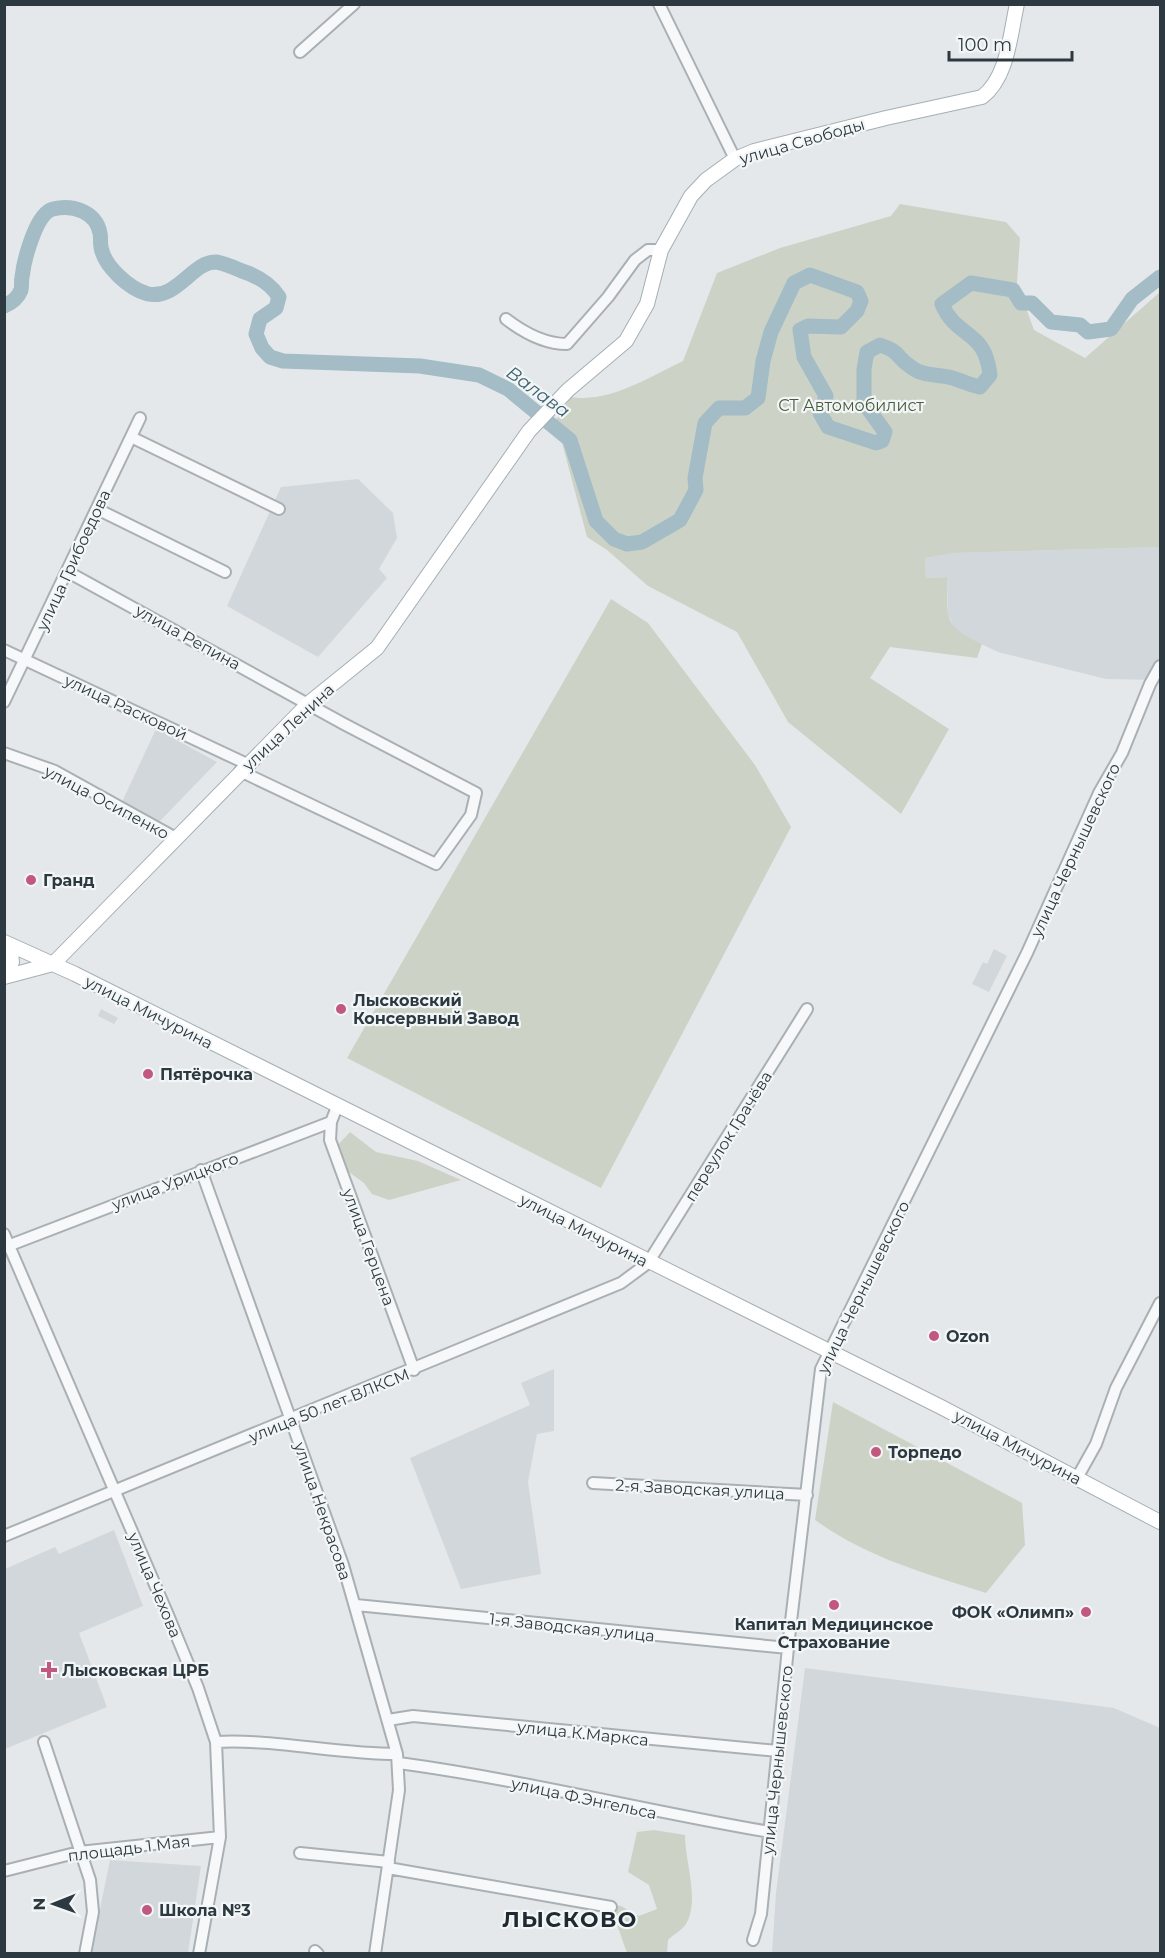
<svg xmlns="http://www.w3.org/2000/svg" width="1165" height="1958" font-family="Montserrat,sans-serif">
  <rect width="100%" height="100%" fill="#e4e8ea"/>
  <!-- built -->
  <path fill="#d2d7dc" d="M358,479L393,513L397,538L379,569L387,578L318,657L227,606L281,487Z
    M1160,547V680L1106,679L998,652L956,632L948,614L947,577L926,578L925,558L955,553Z
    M156,729L217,762L159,822L122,802Z
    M994,949L1007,956L989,992L972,984L983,962L987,964Z
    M101,1009L118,1018L114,1024L98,1016Z
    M554,1369V1431L537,1434L528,1482L541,1574L461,1589L410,1458L530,1405L521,1383Z
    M114,1530L143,1606L79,1633L107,1707L5,1749V1569L55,1547L59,1554Z
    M805,1668L1114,1708L1160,1728V1953H772L776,1893Z
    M110,1860L201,1866L188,1953H91Z"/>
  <!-- green -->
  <path fill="#ccd3c6" d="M900,204L1006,222L1020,238L1017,283L1034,330L1085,358L1160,292V547L955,553L925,558L926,578L947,577C948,619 942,625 982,644L977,658L890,647L870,678L949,729L901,814L788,722L737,632L648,586L607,550L587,537L556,420L571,397C610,403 649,377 683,361L717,273L780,248L891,216Z
    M611,599L648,623L755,765L791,827L601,1188L347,1058Z
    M350,1132L376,1152L418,1161L461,1180L389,1200L372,1194L364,1183L346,1170L337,1146Z
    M833,1402L1022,1503L1025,1545L986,1593C922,1572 870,1559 815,1520Z
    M654,1830L685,1835C685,1862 700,1901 686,1924C682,1930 673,1935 668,1940L667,1953H627L610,1905L621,1906L639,1916L657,1909L649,1885L628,1872L637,1832Z"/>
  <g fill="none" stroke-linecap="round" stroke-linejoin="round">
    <!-- river -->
    <path stroke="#a3bcc6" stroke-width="15" d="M4,306C11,303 18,298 21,290C22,287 21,281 22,277C24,260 36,213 53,209C73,204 96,212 100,233C101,237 100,242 101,247C104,266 129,289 148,294C177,300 193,261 216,262C224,263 235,268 242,271C258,276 270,283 279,297L276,308L260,319L256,334L262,348L270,357L283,361L420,366L479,375L508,389L570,440L596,521L614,539L627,544L642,542L680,520L696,490L695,478L705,423L719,408H745L758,398L763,361L771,332L794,283L810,275L857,292L861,301L857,311L841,327L808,326L800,330L804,357L826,396L820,413L828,427L876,443L882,441L885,432L864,403V369L867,352L880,345C901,352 896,357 911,367C922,376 935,374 948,377C959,379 969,385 980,387L990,375C985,328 956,339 942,304L971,283L1013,290L1021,303H1032L1051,322L1080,325L1088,332L1111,329L1132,299L1160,277"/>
    <!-- minor casing -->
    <g stroke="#a9b0b4" stroke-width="14">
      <path id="minor" d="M659,4L735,159
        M300,52L354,4
        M506,319C523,332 545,344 567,344L608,297L635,260L648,250H661
        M131,437L279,509
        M97,509L225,572
        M68,572L344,724L476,793L471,815L436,864L240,771
        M4,650L247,764
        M4,702L140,418
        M4,753L55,771L176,838
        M331,1122L330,1140L414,1370
        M201,1170L343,1565L397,1754L399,1790L375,1954
        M4,1234L168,1615L198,1688L216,1742L220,1837L199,1954
        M5,1247L331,1122L337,1107
        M1077,1478L1096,1444L1116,1388L1160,1303
        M593,1483L807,1495
        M4,1536L621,1283L648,1263L807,1009
        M356,1605L788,1648
        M388,1720L413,1716L778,1751
        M44,1742L90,1880L93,1912L85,1954
        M216,1742C276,1739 336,1754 397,1754
        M399,1763C524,1780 646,1811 770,1832
        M300,1853L389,1862
        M388,1868L611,1907
        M4,1871L79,1852L220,1837
        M753,1940L761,1914L789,1638L821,1369L1027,953L1099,793L1122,753L1150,684L1160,666
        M315,1951L318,1954"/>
    </g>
    <!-- major casing -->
    <g stroke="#a4afb4" stroke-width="16">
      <path id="major" d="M4,942L75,974L941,1407L1160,1522
        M4,977L53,964L309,703L377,648L529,431L568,390L626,341L647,304L661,250L691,196L706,180L735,159L754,151L886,118L982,97C1008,77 1010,35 1017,4
        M4,977L12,962L10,945"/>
    </g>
    <!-- minor -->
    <use href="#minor" stroke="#f6f8f9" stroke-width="10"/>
    <!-- major -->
    <use href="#major" stroke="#fff" stroke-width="14"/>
  </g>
  <!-- markers -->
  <g fill="#c05880" stroke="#f3f6f7" stroke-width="2">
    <circle cx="31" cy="880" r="6"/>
    <circle cx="341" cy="1009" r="6"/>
    <circle cx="148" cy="1074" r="6"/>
    <circle cx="934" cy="1336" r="6"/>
    <circle cx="876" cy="1452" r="6"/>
    <circle cx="834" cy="1605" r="6"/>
    <circle cx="1086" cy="1612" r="6"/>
    <path d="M46 1661h6v6h6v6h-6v6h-6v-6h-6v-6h6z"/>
    <circle cx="147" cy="1910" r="6"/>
  </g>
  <g text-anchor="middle" stroke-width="4.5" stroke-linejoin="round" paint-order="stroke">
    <!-- street labels -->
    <g font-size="16" fill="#2d3940" stroke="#f3f6f7">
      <text transform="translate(802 141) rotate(-16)" y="6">улица Свободы</text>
      <text transform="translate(73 560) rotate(-65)" y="6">улица Грибоедова</text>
      <text transform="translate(188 637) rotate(29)" y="6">улица Репина</text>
      <text transform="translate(126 707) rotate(25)" y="6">улица Расковой</text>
      <text transform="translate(288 727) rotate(-43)" y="6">улица Ленина</text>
      <text transform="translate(107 802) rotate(28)" y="6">улица Осипенко</text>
      <text transform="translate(1075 850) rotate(-65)" y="6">улица Чернышевского</text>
      <text transform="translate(149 1012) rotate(27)" y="6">улица Мичурина</text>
      <text transform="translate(728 1136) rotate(-58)" y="6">переулок Грачёва</text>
      <text transform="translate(175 1181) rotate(-21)" y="6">улица Урицкого</text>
      <text transform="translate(584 1230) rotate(27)" y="6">улица Мичурина</text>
      <text transform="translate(369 1247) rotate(70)" y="6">улица Герцена</text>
      <text transform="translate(863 1287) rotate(-64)" y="6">улица Чернышевского</text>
      <text transform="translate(329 1405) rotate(-22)" y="6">улица 50 лет ВЛКСМ</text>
      <text transform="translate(1018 1447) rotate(28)" y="6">улица Мичурина</text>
      <text transform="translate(700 1489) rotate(3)" y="6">2-я Заводская улица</text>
      <text transform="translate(323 1511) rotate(71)" y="6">улица Некрасова</text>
      <text transform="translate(155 1585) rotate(67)" y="6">улица Чехова</text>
      <text transform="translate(572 1627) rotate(6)" y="6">1-я Заводская улица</text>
      <text transform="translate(583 1733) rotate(6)" y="6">улица К.Маркса</text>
      <text transform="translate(777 1760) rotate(-84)" y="6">улица Чернышевского</text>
      <text transform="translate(584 1798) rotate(12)" y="6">улица Ф.Энгельса</text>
      <text transform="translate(129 1848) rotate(-7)" y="6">площадь 1 Мая</text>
    </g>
    <!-- park labels -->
    <g font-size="16" fill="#495b3c" stroke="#f3f6f7">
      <text x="851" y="411">СТ Автомобилист</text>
    </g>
    <!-- poi labels -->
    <g font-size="16" font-weight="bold" fill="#2d3940" stroke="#f3f6f7" text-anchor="start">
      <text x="43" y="886">Гранд</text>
      <text x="353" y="1006">Лысковский<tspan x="353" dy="18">Консервный Завод</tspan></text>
      <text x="160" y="1080">Пятёрочка</text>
      <text x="946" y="1342">Ozon</text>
      <text x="888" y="1458">Торпедо</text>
      <text x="1074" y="1618" text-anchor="end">ФОК «Олимп»</text>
      <text x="834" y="1630" text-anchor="middle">Капитал Медицинское<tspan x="834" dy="18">Страхование</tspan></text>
      <text x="62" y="1676">Лысковская ЦРБ</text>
      <text x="159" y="1916">Школа №3</text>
    </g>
    <!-- water labels -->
    <g font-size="18" font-style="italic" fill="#3c6070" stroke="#f3f6f7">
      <text transform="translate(538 392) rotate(36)" y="6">Валава</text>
    </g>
    <!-- district labels -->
    <g font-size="22" font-weight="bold" letter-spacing="1.5" fill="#1f2a32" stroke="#f3f6f7">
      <text x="570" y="1927">ЛЫСКОВО</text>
    </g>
  </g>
  <!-- border -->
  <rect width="1165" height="1958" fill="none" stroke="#2d3940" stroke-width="12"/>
  <!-- north arrow -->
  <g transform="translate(54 1904) rotate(269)" stroke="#f3f6f7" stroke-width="4.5" paint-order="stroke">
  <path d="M0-4.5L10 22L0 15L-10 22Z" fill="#2d3940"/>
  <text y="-9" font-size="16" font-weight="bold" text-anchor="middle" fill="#2d3940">N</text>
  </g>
  <!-- scale -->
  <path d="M949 51v9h123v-9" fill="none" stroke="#2d3940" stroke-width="3"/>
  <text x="958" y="51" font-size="18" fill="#2d3940" stroke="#f3f6f7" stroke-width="4.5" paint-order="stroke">100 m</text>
</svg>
